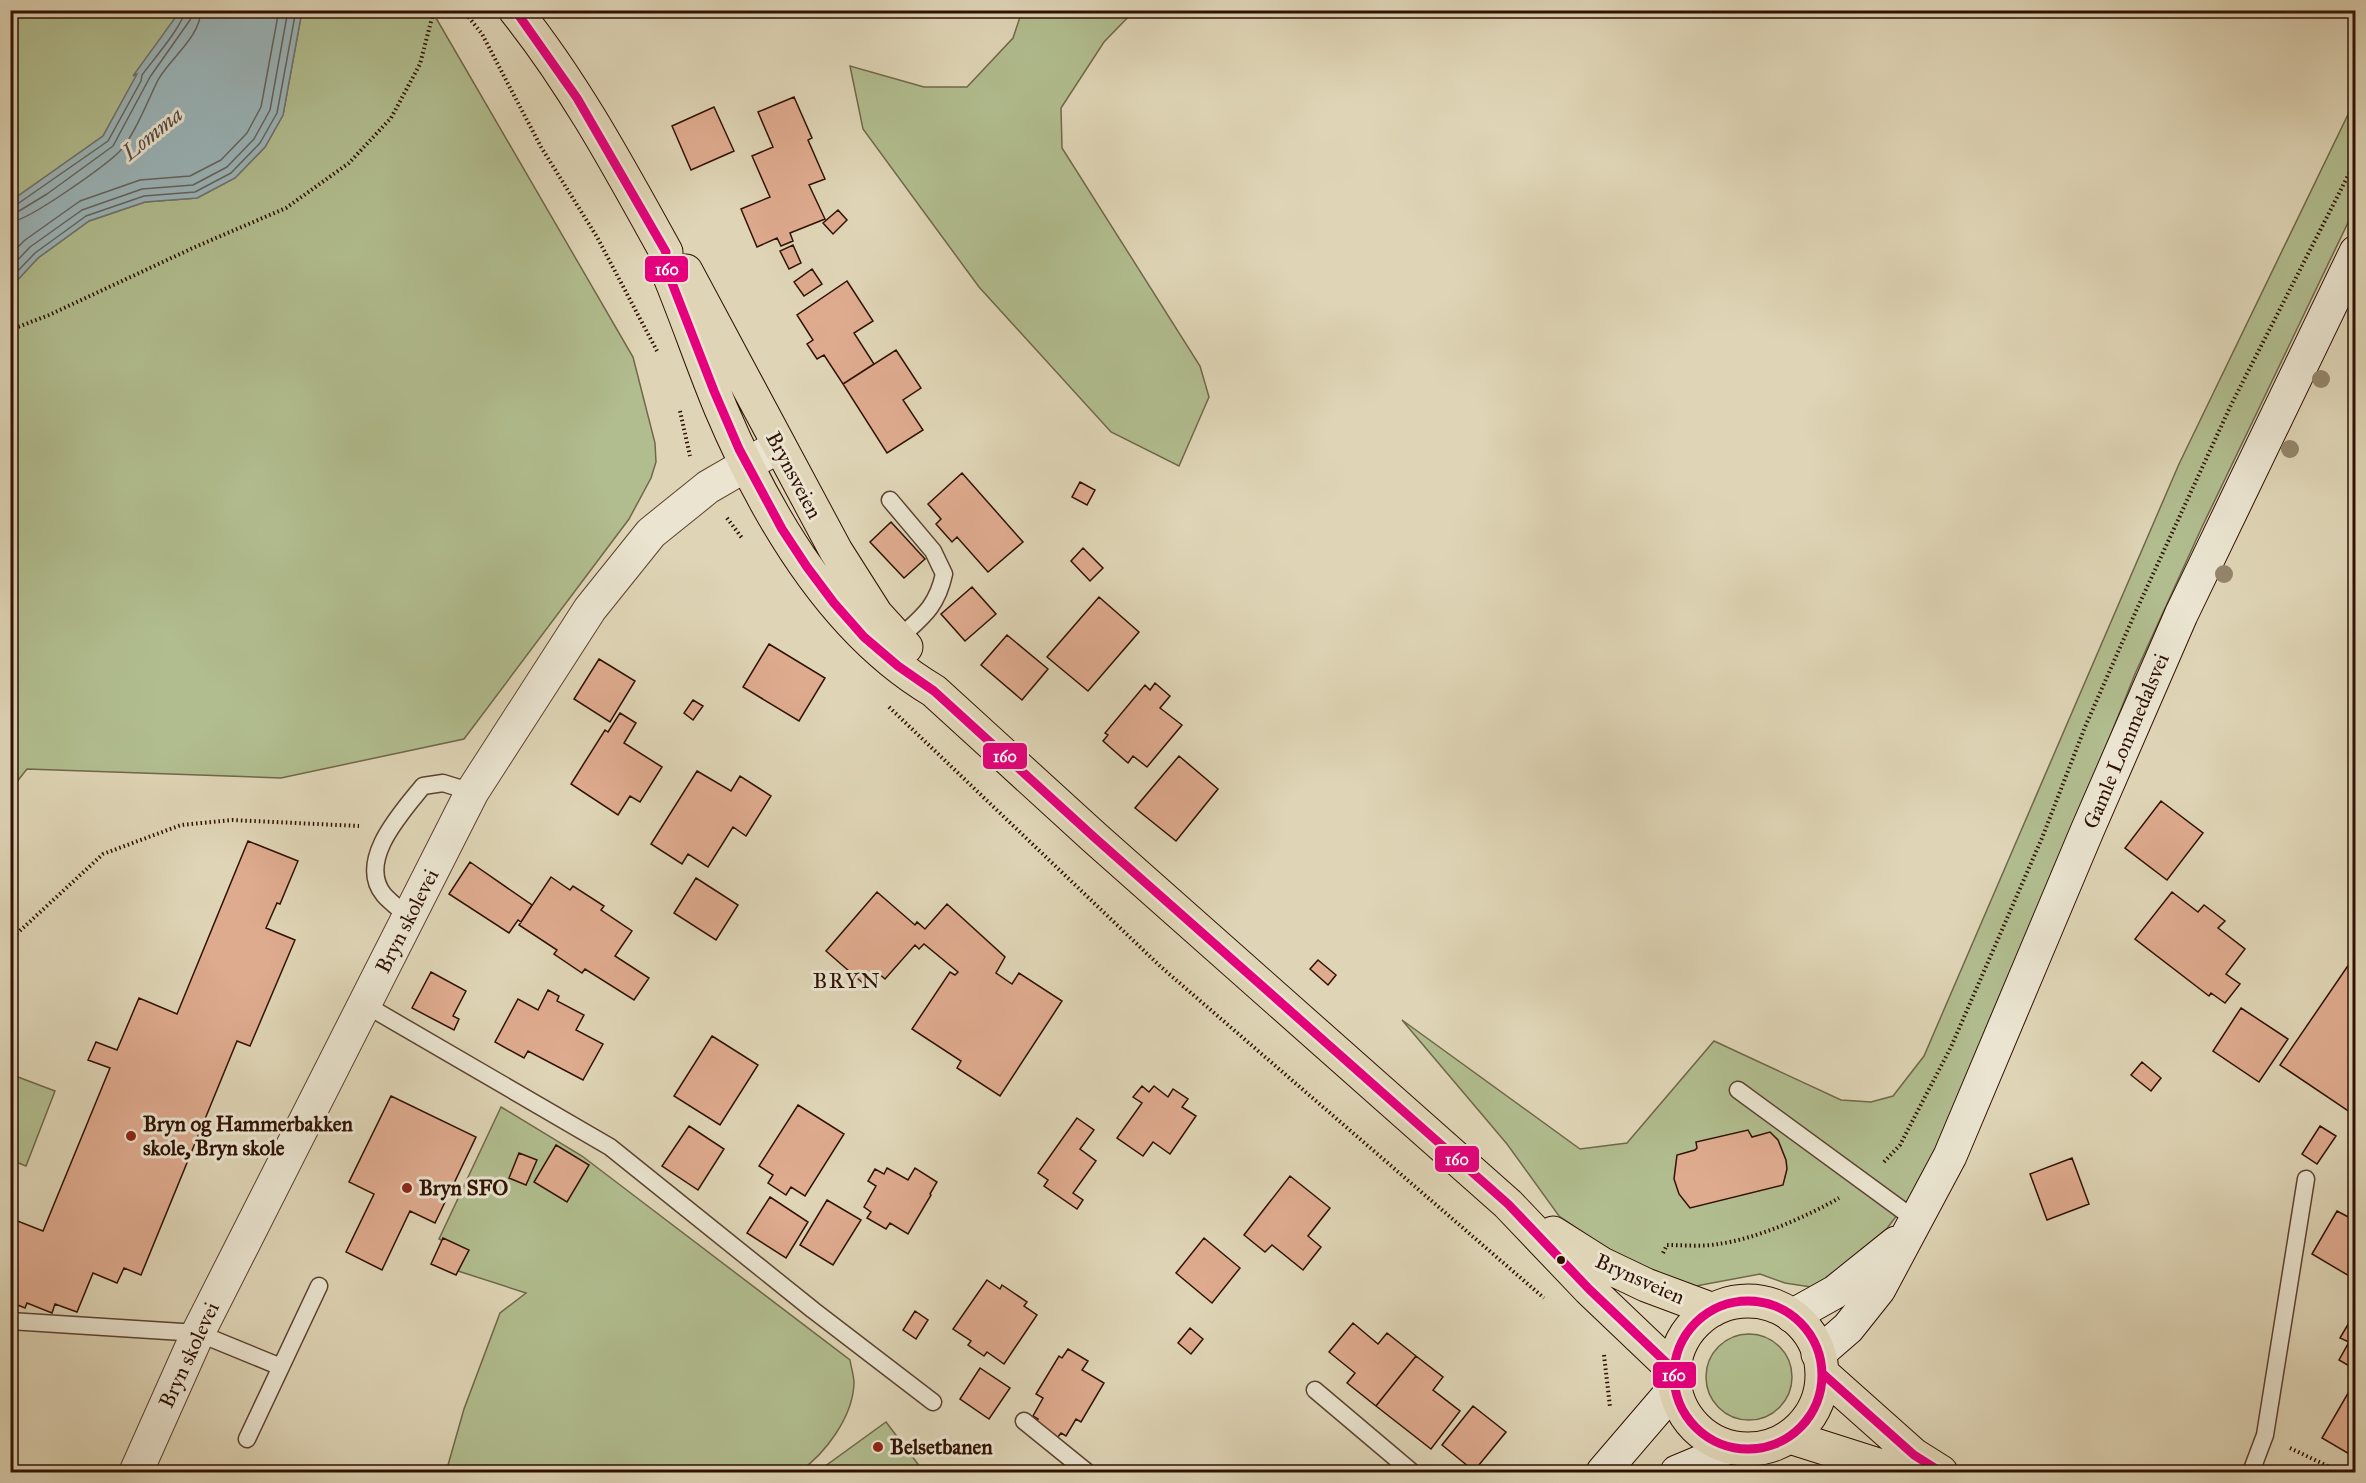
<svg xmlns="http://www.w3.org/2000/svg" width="2366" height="1483" font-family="'IM FELL Great Primer',serif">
  <rect width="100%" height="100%" fill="#dfd5b6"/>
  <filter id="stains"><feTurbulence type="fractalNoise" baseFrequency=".00333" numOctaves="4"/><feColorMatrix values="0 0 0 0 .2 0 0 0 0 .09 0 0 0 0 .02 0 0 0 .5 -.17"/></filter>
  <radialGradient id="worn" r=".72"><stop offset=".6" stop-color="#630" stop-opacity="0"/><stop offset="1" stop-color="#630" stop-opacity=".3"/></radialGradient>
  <!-- green -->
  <path fill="#b1bd8f" stroke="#706749" stroke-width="1.5" d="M11,11H180L138,73L103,136L11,201Z
    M302,11H432L633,357L655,443L656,462L651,478L629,519L464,739L281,778L27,769L11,789V287L38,258L89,221L145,202L197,198L235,178L265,147L283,115Z
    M1022,11H1134L1104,42L1061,108L1062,148L1200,366L1209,397L1179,466L1111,432L979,287L863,129L850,66L924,87H967L1013,38Z
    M2355,100V208L2202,527L2135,674L2070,837L1920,1184L1874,1246L1844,1268L1811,1287L1785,1283L1760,1274L1696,1286L1638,1266L1602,1245L1559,1216L1507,1144L1402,1020L1580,1149L1627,1143L1714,1041L1841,1100L1871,1102L1893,1096L1924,1056L2179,464Z
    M10,1074L55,1091L26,1166L11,1160Z
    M501,1107L582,1156L850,1360C851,1367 854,1376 854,1383C853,1417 825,1454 799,1472H446L464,1409L500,1313L526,1293L458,1271L466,1254L439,1239Z
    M1706 1377a43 43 0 1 1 86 0a43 43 0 1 1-86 0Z
    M886,1422L924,1472H817Z"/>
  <!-- water -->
  <path fill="#9ab5ba" stroke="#707371" stroke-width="1.5" d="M180,11H302L283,115L265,147L235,178L197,198L145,202L89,221L38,258L11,287V201L103,136L137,74L133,76Z"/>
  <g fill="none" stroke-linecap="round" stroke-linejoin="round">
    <!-- shore -->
    <path stroke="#65635e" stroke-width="1.5" d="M10,206L16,205L108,141L141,81L142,75C152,61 183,26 185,10
      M10,213L19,211L47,194L113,146L150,77L190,20L192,10
      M10,222C27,222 103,167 118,153C132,141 149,98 158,80C170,58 200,38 201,10
      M10,255L25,240L80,201L140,180L190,176L221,160L247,133L261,107L279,10
      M10,268L30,247L82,210L142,189L193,185L227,167L254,139L270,110L288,10
      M10,279L35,253L86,216L144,196L195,192L231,173L260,143L277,113L296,10"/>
  </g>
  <!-- building -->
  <path fill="#dfab8f" stroke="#301103" stroke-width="1.5" d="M794,97L812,138L808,140L825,179L809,185L825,219L790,233L793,241L781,246L777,238L757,247L741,209L770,197L752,156L773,147L758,112Z
    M714,107L734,151L691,170L672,126Z
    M838,210L847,220L833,234L823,223Z
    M793,245L801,263L789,269L780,251Z
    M812,269L822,284L804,296L794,282Z
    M847,281L873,321L854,333L874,364L843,384L824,355L817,359L807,344L813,340L797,315Z
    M896,350L921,388L903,400L923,430L887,453L843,384Z
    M962,473L1023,542L988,572L957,537L952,542L936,524L941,519L928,504Z
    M1080,482L1095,490L1087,505L1072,497Z
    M891,522L925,559L904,578L870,542Z
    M1083,548L1103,568L1090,581L1071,561Z
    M972,587L996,614L965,641L941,614Z
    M1099,597L1139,632L1088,691L1047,657Z
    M1007,635L1048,669L1022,700L981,665Z
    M769,644L825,678L799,721L743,687Z
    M599,659L635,681L610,722L574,699Z
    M1155,683L1170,696L1160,708L1182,725L1147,767L1133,756L1128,763L1103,741L1108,735L1105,733L1145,685L1150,690Z
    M693,700L703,706L693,720L684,713Z
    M620,713L636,723L624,743L662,767L640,802L630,796L618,815L571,784L605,730L608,732Z
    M1179,756L1218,789L1176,841L1135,808Z
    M697,771L731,791L740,776L771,796L746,836L733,827L708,867L688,854L682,864L651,844Z
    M2161,801L2203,833L2167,880L2125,848Z
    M248,841L298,861L280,904L277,903L266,928L295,940L250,1046L237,1041L141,1275L124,1268L117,1283L93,1273L77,1312L55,1304L52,1313L27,1303L25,1308L10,1302V1218L43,1231L110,1068L88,1060L96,1042L117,1050L139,998L177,1014Z
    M470,862L532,905L521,922L518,920L509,933L449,894Z
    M551,877L570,890L573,886L604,906L601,910L632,931L615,956L649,978L634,1000L585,969L582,973L554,954L557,950L519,925Z
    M696,878L738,905L716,940L674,913Z
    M877,892L915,925L917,922L925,929L947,904L1005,957L996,973L1012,984L1019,973L1062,1001L1000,1096L957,1068L961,1061L912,1029L950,972L955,975L958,972L924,944L919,949L915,945L885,979L877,972L865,985L826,951Z
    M2172,892L2198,912L2204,905L2225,921L2218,928L2245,949L2226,974L2240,984L2225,1003L2211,993L2209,996L2135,939Z
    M2356,954V1116L2280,1065Z
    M1318,960L1336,975L1328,985L1310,969Z
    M431,972L466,991L453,1016L459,1019L454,1030L412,1008Z
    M548,990L559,996L557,1001L584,1015L576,1030L603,1044L583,1080L528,1051L524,1058L495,1042L518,999L538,1010Z
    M2241,1008L2288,1039L2259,1082L2213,1051Z
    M712,1036L758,1065L720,1125L674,1096Z
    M2142,1062L2161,1078L2151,1091L2131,1075Z
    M1142,1086L1149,1092L1154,1086L1168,1097L1173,1089L1188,1099L1182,1107L1196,1116L1170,1154L1153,1142L1143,1156L1117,1138L1142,1103L1133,1097Z
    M391,1096L476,1137L435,1223L410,1211L382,1270L346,1252L374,1194L349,1182Z
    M798,1105L844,1134L805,1196L791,1187L786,1195L768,1183L773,1175L759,1166Z
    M1077,1118L1094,1130L1080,1149L1096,1161L1073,1193L1083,1200L1077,1209L1044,1186L1048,1180L1038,1173Z
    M689,1126L724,1149L698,1190L662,1166Z
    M2320,1126L2336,1136L2317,1164L2302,1154Z
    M1748,1130L1752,1137L1770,1132L1778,1140L1786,1160L1787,1169L1783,1185L1690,1208L1679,1194L1674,1179L1677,1155L1695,1150L1697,1148L1696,1142Z
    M556,1145L589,1165L567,1202L534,1182Z
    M519,1153L537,1160L526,1185L509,1178Z
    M2072,1158L2089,1204L2047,1220L2030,1174Z
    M887,1168L908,1180L915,1168L937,1182L930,1194L931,1195L908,1234L890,1223L886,1229L867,1218L871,1212L864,1207L876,1186L868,1181L875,1169L884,1174Z
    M1290,1176L1330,1208L1308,1236L1321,1247L1303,1270L1272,1245L1265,1252L1244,1235Z
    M770,1197L808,1222L786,1258L747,1233Z
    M827,1200L861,1220L833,1265L800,1245Z
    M2337,1211L2356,1221V1280L2312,1254Z
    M443,1238L469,1250L456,1275L431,1264Z
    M1204,1238L1240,1268L1212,1303L1176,1273Z
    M987,1280L1000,1289L1002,1285L1027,1302L1024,1306L1037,1315L1004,1364L987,1352L984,1356L968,1345L971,1341L953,1329Z
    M915,1311L928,1320L916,1339L903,1330Z
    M2350,1321L2356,1324V1370L2339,1360L2349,1342L2340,1338Z
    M1353,1323L1378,1344L1387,1333L1416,1356L1376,1406L1347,1383L1355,1373L1329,1352Z
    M1190,1328L1203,1339L1191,1354L1178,1343Z
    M1068,1349L1088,1361L1082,1370L1104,1383L1081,1422L1076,1419L1066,1436L1061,1433L1055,1441L1033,1427L1038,1419L1033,1416L1043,1398L1036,1394L1059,1356L1062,1358Z
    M1416,1356L1443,1377L1433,1390L1460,1411L1431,1449L1376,1406Z
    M980,1368L1010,1388L989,1419L960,1399Z
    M2351,1388L2356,1391V1458L2322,1438Z
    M1473,1406L1506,1432L1474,1471L1442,1445Z"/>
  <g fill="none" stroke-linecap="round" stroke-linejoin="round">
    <!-- lane casing -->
    <g stroke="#5c4230" stroke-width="19">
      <path id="lane" d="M890,500L933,551L944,574C936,610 920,618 895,642
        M409,917C401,910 391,903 384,895C356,861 402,812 423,786L443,783L472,792
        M364,1004L610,1147L813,1310L933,1402
        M1738,1090L1917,1221
        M10,1321L198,1333L281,1367
        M1315,1390L1412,1472
        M1024,1421L1087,1472
        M247,1439L319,1286
        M2251,1472L2265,1435L2306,1179"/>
    </g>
    <!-- street casing -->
    <g stroke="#5c4230" stroke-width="35">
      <path id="street" d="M136,1472L198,1333L472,792L590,609L651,533L708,487L779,446"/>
    </g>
    <!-- secondary casing -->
    <g stroke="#301103" stroke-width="35">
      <path id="secondary" d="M1792,1316L1835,1292L1896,1243
        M1818,1354L1848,1328L1879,1289L1950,1156L2087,831L2181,615L2356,252
        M1603,1472L1675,1388
        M1677,1472L1701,1462L1727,1447"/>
    </g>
    <!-- primary casing -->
    <g stroke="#301103" stroke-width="35">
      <path id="primary" d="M515,10C575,85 620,169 666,252L665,265C685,312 701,361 721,409C766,515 833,631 934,691L1095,838L1508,1204L1589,1289L1674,1370
        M686,271L836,551L876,614L906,647
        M1553,1233L1602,1264L1646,1285L1713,1310
        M1674 1375a74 74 0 1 1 148 0a74 74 0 1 1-148 0Z
        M1822,1373L1914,1455L1941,1472
        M1790,1437L1900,1472"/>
    </g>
    <!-- path -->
    <path stroke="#301103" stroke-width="4" stroke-dasharray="1.5 3" stroke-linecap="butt" d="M463,10L482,34L541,147L597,237L657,351
      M10,330L49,315L195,247L286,208L349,163L391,118L420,64L434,10
      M680,411L690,456
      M727,518L742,538
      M889,707L1161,967L1544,1298
      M10,940L103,854L181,825L232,820L359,826
      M1884,1162L1900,1145L1951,1047L2042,838L2085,727L2136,611L2231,405L2356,160
      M1663,1253L1667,1245C1684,1245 1702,1247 1718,1244C1756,1239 1806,1217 1839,1198
      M1604,1355L1610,1407
      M2290,1448L2340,1472"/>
    <!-- lane -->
    <use href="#lane" stroke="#eae4d0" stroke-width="16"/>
    <!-- street -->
    <use href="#street" stroke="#eae4d0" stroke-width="33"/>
    <!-- secondary -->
    <use href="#secondary" stroke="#eae4d0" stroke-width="33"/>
    <!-- primary -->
    <use href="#primary" stroke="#dfd5b6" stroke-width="33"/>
    <!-- bus-1 casing -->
    <g stroke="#eae4d0" stroke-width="14">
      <path id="bus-1" d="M515,10L577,98L666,252L665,265L714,391L739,449L782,529L807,567L834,603L864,637L898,666L934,691L1095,838L1508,1204L1589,1289L1674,1370
        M1674 1375a74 74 0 1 1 148 0a74 74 0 1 1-148 0Z
        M1822,1373L1914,1455L1941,1472"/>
    </g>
    <!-- bus-1 -->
    <use href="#bus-1" stroke="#e5007d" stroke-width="9"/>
  </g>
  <!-- trees -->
  <g fill="#94866b">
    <circle cx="2321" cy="379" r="9"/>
    <circle cx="2290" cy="449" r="9"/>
    <circle cx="2224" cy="574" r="9"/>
  </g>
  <!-- markers -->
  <g fill="#8f2418" stroke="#eae4d0" stroke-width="2">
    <circle cx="131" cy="1136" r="6"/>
    <circle cx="407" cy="1188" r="6"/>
    <circle cx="878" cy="1447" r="6"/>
  </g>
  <circle fill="#301103" stroke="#eae4d0" stroke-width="2" cx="1561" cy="1260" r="5"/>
  <g text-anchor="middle" stroke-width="6" stroke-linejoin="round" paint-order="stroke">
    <!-- street labels -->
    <g font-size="21" fill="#301103" stroke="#eae4d0">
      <text transform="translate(794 475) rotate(62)" y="7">Brynsveien</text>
      <text transform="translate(2126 741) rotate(-67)" y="7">Gamle Lommedalsvei</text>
      <text transform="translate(407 921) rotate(-63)" y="7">Bryn skolevei</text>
      <text transform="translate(1640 1279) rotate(24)" y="7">Brynsveien</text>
      <text transform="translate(189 1355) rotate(-65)" y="7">Bryn skolevei</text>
    </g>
    <!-- poi labels -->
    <g font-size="21" font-weight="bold" fill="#301103" stroke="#eae4d0" text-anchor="start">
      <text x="143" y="1131">Bryn og Hammerbakken<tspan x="143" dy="24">skole, Bryn skole</tspan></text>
      <text x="419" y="1195">Bryn SFO</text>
      <text x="890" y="1454">Belsetbanen</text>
    </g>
    <!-- water labels -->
    <g font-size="22" font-style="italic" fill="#554a43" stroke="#eae4d0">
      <text transform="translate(152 133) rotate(-39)" y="8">Lomma</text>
    </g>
    <!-- neighbourhood labels -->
    <g font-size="22" letter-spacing="1.5" fill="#301103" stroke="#eae4d0">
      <text x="847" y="988">BRYN</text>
    </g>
  </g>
  <g stroke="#eae4d0" stroke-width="2">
    <rect x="644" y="255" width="45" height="28" rx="6" fill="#e5007d"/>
    <rect x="982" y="742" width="46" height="28" rx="6" fill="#e5007d"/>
    <rect x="1434" y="1145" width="46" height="28" rx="6" fill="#e5007d"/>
    <rect x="1652" y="1361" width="45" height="28" rx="6" fill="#e5007d"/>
  </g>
  <g font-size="16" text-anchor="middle" font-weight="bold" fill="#fff">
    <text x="667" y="275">160</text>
    <text x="1005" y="762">160</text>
    <text x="1457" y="1165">160</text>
    <text x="1674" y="1381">160</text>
  </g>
  <!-- margin -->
  <rect width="2366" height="1483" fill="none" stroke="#dfd5b6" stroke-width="36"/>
  <rect x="12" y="12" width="2342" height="1459" fill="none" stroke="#301103" stroke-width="3"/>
  <rect x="18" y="18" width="2330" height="1447" fill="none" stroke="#301103" stroke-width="1.5"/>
  <rect width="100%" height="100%" filter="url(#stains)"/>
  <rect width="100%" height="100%" fill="url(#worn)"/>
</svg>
